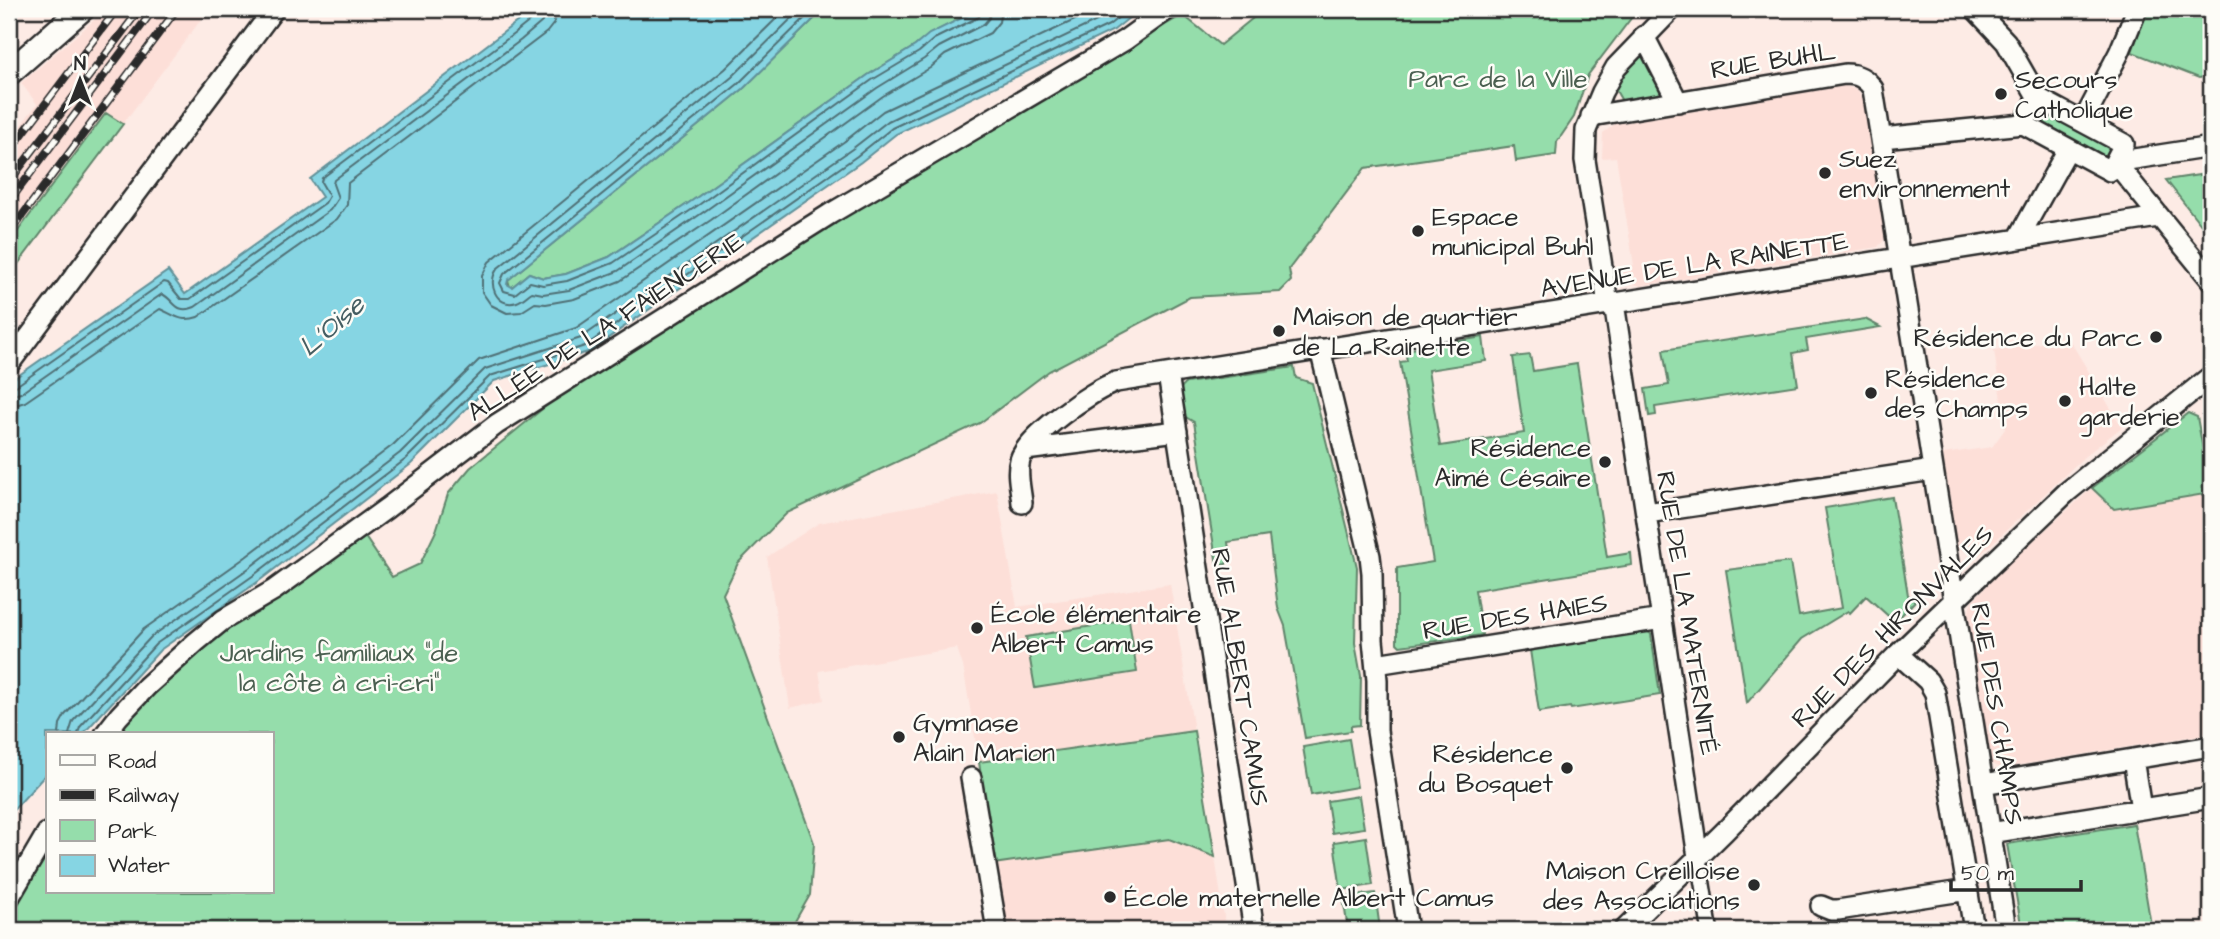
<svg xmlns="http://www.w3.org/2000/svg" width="2220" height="939" font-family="'Architects Daughter',sans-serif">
  <rect width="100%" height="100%" fill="#fdebe5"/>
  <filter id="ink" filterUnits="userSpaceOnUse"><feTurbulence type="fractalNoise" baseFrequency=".0143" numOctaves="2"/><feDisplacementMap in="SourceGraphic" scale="14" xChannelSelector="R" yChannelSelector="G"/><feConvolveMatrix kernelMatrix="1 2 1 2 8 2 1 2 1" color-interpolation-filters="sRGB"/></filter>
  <g filter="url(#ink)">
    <!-- built -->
    <path fill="#fddfd8" d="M107,9H209L9,276V141L37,104L21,83Z
      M1844,86L1858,90L1865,104L1885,239L1878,247L1640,286L1625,280L1621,267L1634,265L1616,157L1602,158L1603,133L1615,124Z
      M2069,339L2122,427L2085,456L1979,556L1957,548L1943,454L1992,447L2005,429L1994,350Z
      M2092,488L2114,509L2211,493V733L2001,768L1990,763L1968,616L1971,603L2001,570Z
      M997,491L1017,607L1170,584L1194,731L979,762L963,666L957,648L819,671L824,700L790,708L767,557L819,523Z
      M1169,839L1215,857L1226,930H1004L993,864Z"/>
    <!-- green -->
    <path fill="#95ddab" stroke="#60846b" stroke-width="2" d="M824,9H980L930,34L915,46L868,75L696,198L609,257L566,274L543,278L529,273L512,287H510L508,280L743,89Z
      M1264,9H1638L1588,75L1574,117L1557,142L1556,155L1516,161L1514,146L1365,168L1289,269L1291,281L1280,292L1190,297L1049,371L980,423L787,513L738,563L723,594L814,843L810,895L790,930H9V906L47,845V892H271V734H116C128,715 143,701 159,686C219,626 294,582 363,534L392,577L420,564L436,531L448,494L470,468L563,392L841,214L903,184L1049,90L1183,15L1220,45Z
      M2147,9H2211V76L2199,78L2132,52Z
      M1640,56L1645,57L1662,92L1658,100L1622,101L1615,89V79Z
      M106,113L123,124L9,276V243Z
      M2053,113L2110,144L2109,153L2106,156L2099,157L2047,129L2044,123L2046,118Z
      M2206,174L2205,230L2166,180Z
      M1865,319L1880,327L1806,339L1808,350L1793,353L1798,385L1655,407L1656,415L1649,416L1645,389L1669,385L1663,350Z
      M1483,337L1486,361L1428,370L1440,446L1524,433L1513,357L1530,355L1533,371L1577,364L1607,557L1631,553L1632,565L1475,590L1482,635L1400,646L1397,643V568L1433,562L1400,362L1407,361L1405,350Z
      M1294,367L1296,378L1312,383L1357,567L1355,643L1361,676L1360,725L1351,726V731L1305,738L1285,626L1278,608L1269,536L1228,542L1230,557L1226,564L1217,565L1194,422L1179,413C1178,401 1176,390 1186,383Z
      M2188,413L2197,417L2211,493L2114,509L2092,488Z
      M1892,497L1908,595L1915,601L1895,622L1866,596L1850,613L1848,611L1802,639L1747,703L1726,570L1790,562L1799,616L1842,608L1825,508Z
      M1129,620L1137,672L1035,688L1026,637Z
      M1646,631L1651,634L1660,695L1571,709L1570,707L1539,712L1530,650Z
      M1194,731L1215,857L1169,839L993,864L979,762Z
      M1349,739L1357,787L1311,795L1303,747Z
      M1359,796L1364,828L1332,833L1327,801Z
      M2134,824L2151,925L2136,930H2022L2007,844Z
      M1366,837L1373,885L1341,890L1334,842Z
      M1375,893L1380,929L1348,930L1343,897Z"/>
    <!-- water -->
    <path fill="#86d5e3" stroke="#629199" stroke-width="2" d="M534,9H824L743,89L508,280L507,284L512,287L529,273L543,278L566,274L609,257L696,198L868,75L915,46L929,34L980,9H1140L1114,30L896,134L861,162L588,352L494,381L411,464L259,581L160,650L83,734H47V773L9,815V382L168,271L185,294L322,197L310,179Z"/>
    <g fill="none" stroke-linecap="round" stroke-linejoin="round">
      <!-- shore -->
      <path stroke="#4f6f75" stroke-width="2" d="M786,9L725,69L489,262L482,276V292L491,305L507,313L521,312L535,303L546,304L574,299L620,281L711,220L883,96L930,68L945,55L990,33L999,22L1001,9
        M801,9L732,77L498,268C486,282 496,309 517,302C523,300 527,295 532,292L543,294L569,290L618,271L705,211L877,88L924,59L939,47L984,24L989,18L991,9
        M814,9L738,84L504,274L500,283L504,291L515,294L530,282L543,285L567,281L613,263L700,204L872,80L919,52L934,39L979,17L982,9
        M9,387L16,386L164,282L168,283L181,299H190L325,203L329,196L321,182L322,178L515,33L536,16L538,9
        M9,396L21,393L162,294C175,300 175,315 195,307L330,210L338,198L333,184L334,180L521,40L542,22L546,9
        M9,407L25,402L160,309C174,315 181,323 198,317L337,219L347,205L348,183L547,32L554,23L557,9
        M59,734L60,724L65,715L144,629L243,559L393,445L479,360L576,328L845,141L883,111L1098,9
        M69,734L73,721L151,637L249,568L400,453L485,369L581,338L852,149L888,121L1105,17L1115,9
        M78,734L80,727L156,644L254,575L406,459L490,376L585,346L857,156L892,128L1109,25L1129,9"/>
      <!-- pedestrian casing -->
      <g stroke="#2b2b2b" stroke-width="19">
        <path id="pedestrian" d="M1698,857L1710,930"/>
      </g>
      <!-- minor casing -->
      <g stroke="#2b2b2b" stroke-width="24">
        <path id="minor" d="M1975,9L2006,42L2038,98
          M1644,36L1678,102
          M2038,98L2124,144L2110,171L2023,124Z
          M1591,116L1845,74C1858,74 1866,78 1873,89L2006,930
          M2083,122L2119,53L2137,9
          M1882,138L2023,124
          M2211,147L2115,162L2211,280
          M2018,239L2068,149
          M1614,303L1698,857
          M1608,304L1585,160L1586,130L1602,92L1616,67L1672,9
          M1320,349L1370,556L1372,573L1373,640L1377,680V731L1408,930
          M9,364L274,9
          M1168,374L1254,930
          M1025,450L1177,431
          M1022,503C1021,490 1016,474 1020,460C1027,436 1092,390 1116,382L2158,217
          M1647,513L1933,470
          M1898,654L1928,681L1935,693L1974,930
          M1376,664L1662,619
          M105,734L119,716L147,686L196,642L223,620L274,590L387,508L497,424L830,214L1125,40L1168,9
          M2133,759L2141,809
          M971,778L997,930
          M1983,784L2211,746
          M1990,833L2211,798
          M9,898L47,833
          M1821,906L1831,910H1838L1968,890
          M1624,930L1724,832L1898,654L2067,492L2211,376"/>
      </g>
      <!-- tertiary casing -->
      <g stroke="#2b2b2b" stroke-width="28">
        <path id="tertiary" d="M9,73L82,9"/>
      </g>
      <!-- pedestrian -->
      <use href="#pedestrian" stroke="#fdfcf7" stroke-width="14"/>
      <!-- minor -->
      <use href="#minor" stroke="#fdfcf7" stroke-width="19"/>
      <!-- tertiary -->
      <use href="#tertiary" stroke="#fdfcf7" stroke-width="23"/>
      <!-- rail casing -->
      <g stroke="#2b2b2b" stroke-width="8">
        <path id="rail" d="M9,152L117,9
          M9,182L140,9
          M9,202L154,9
          M9,233L177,9"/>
      </g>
      <!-- rail -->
      <use href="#rail" stroke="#fdfcf7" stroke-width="5" stroke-dasharray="16" stroke-linecap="butt"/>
    </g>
  </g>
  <!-- markers -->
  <g fill="#2b2b2b" stroke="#fdfcf7" stroke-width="2.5">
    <circle cx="2001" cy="94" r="7"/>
    <circle cx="1825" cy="173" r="7"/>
    <circle cx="1418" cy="231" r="7"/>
    <circle cx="1279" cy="331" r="7"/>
    <circle cx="2156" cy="337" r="7"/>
    <circle cx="1871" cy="393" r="7"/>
    <circle cx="2065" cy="401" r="7"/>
    <circle cx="1605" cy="462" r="7"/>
    <circle cx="977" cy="628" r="7"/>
    <circle cx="899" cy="737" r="7"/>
    <circle cx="1567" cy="768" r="7"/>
    <circle cx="1754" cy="885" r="7"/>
    <circle cx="1110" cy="897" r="7"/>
  </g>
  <g text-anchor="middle" stroke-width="5" stroke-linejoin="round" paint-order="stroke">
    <!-- street labels -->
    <g font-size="26" fill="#2b2b2b" stroke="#fdfcf7">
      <text transform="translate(1773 60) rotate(-9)" y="9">RUE BUHL</text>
      <text transform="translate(1694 264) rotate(-9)" y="9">AVENUE DE LA RAINETTE</text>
      <text transform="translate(605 326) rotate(-33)" y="9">ALLÉE DE LA FAÏENCERIE</text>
      <text transform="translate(1688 613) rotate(81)" y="9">RUE DE LA MATERNITÉ</text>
      <text transform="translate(1515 616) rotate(-9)" y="9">RUE DES HAIES</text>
      <text transform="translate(1892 626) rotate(-45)" y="9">RUE DES HIRONVALES</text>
      <text transform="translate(1241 677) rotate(81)" y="9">RUE ALBERT CAMUS</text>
      <text transform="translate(1998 714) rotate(81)" y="9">RUE DES CHAMPS</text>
    </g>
    <!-- park labels -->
    <g font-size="26" fill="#4b6051" stroke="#fdfcf7">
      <text x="1498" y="87">Parc de la Ville</text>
      <text x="339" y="661">Jardins familiaux "de<tspan x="339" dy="30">la côte à cri-cri"</tspan></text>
    </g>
    <!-- poi labels -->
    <g font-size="26" fill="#2b2b2b" stroke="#fdfcf7" text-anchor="start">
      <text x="2015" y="88">Secours<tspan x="2015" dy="30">Catholique</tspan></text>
      <text x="1839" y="167">Suez<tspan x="1839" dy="30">environnement</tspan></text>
      <text x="1432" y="225">Espace<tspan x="1432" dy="30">municipal Buhl</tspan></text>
      <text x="1293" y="325">Maison de quartier<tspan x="1293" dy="30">de La Rainette</tspan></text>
      <text x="2142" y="346" text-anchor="end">Résidence du Parc</text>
      <text x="1885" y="387">Résidence<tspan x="1885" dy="30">des Champs</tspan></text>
      <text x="2079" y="395">Halte<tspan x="2079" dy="30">garderie</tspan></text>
      <text x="1591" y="456" text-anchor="end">Résidence<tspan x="1591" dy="30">Aimé Césaire</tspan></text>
      <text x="991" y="622">École élémentaire<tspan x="991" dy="30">Albert Camus</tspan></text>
      <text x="913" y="731">Gymnase<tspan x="913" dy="30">Alain Marion</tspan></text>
      <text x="1553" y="762" text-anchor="end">Résidence<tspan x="1553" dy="30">du Bosquet</tspan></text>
      <text x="1740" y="879" text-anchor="end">Maison Creilloise<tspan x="1740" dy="30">des Associations</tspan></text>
      <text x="1124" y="906">École maternelle Albert Camus</text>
    </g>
    <!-- water labels -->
    <g font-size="28" font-style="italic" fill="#465e62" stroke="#fdfcf7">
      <text transform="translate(331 325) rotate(-41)" y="10">L'Oise</text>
    </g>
  </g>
  <!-- margin -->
  <rect width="2220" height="939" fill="none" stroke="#fdfcf7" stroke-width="35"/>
  <rect x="18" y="18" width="2185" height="904" fill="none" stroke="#2b2b2b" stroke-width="2.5" filter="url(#ink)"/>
  <!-- legend -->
  <rect x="46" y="732" width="228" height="161" fill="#fdfcf7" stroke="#a9a8a5" stroke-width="2"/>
  <rect x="60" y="755" width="35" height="10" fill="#fdfcf7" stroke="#a9a8a5" stroke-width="2"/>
  <text x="108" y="768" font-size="21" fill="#2b2b2b">Road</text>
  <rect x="60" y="790" width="35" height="10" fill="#2b2b2b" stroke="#a9a8a5" stroke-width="2"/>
  <text x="108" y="802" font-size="21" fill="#2b2b2b">Railway</text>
  <rect x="60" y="820" width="35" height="21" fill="#95ddab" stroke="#a9a8a5" stroke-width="2"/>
  <text x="108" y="838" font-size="21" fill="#2b2b2b">Park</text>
  <rect x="60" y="855" width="35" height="21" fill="#86d5e3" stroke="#a9a8a5" stroke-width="2"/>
  <text x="108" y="872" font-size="21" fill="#2b2b2b">Water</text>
  <!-- north arrow -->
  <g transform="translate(80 80)" stroke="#fdfcf7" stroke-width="5" paint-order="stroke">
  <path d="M0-5L12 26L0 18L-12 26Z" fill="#2b2b2b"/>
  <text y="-10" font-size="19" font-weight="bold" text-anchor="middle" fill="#2b2b2b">N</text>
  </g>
  <!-- scale -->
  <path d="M1951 880v10h130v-10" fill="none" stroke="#2b2b2b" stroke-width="3.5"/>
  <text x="1961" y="880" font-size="21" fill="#2b2b2b" stroke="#fdfcf7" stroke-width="5" paint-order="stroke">50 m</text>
</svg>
